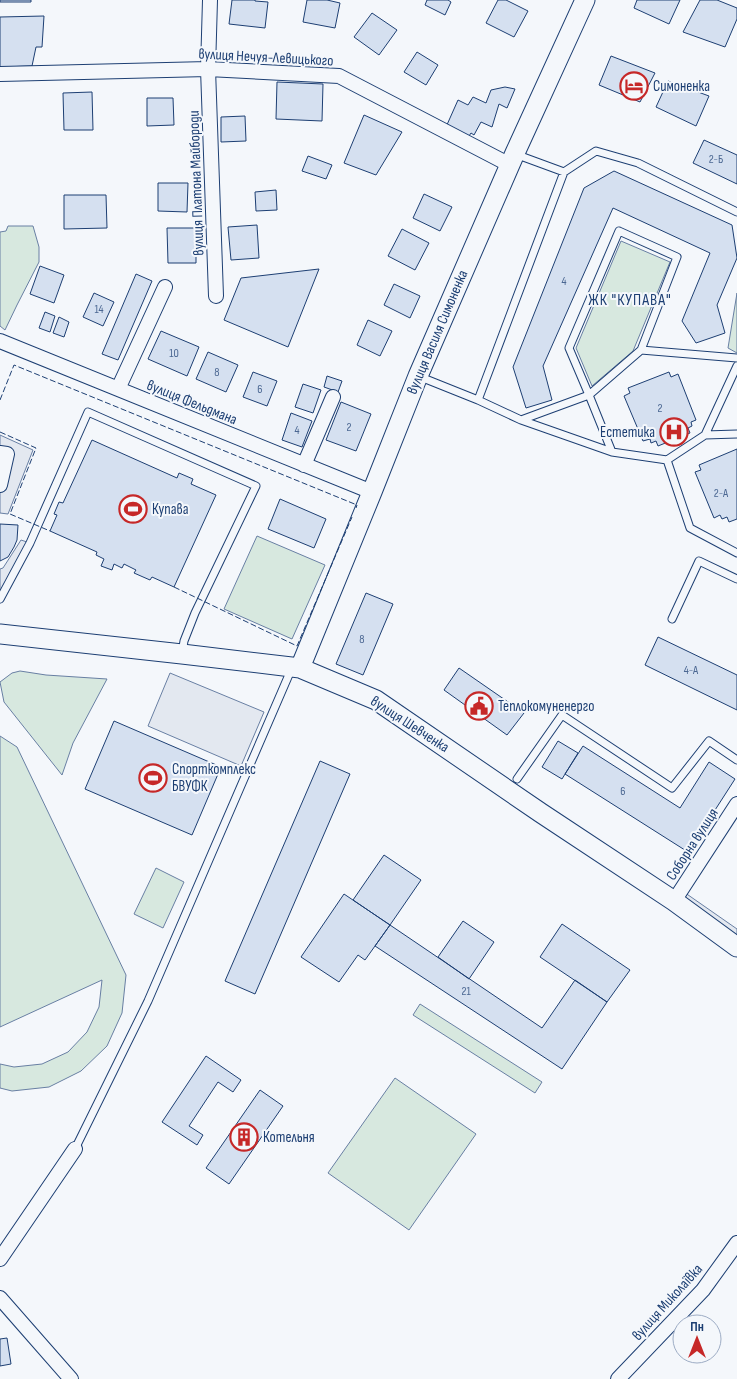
<svg xmlns="http://www.w3.org/2000/svg" width="737" height="1379" font-family="'Sofia Sans Condensed',sans-serif">
  <rect width="100%" height="100%" fill="#f4f7fb"/>
  <!-- green -->
  <path fill="#d7e8df" stroke="#687fa3" d="M8,226H33L39,247V262L17,305L5,330L0,326V232L6,231Z
    M621,241L670,262L633,351L592,386L576,348Z
    M737,293V353L728,348Z
    M257,536L325,565L292,639L224,609Z
    M20,671L46,675L107,679L73,743L62,775L4,702L0,682L12,673Z
    M0,736L17,747L126,975L122,1013L107,1046L81,1071L49,1087L12,1091L0,1088V1064L14,1067L42,1064L68,1052L87,1032L99,1007L102,980L0,1027Z
    M156,868L184,882L163,928L134,914Z
    M420,1004L542,1082L535,1093L413,1015Z
    M395,1078L476,1134L409,1230L328,1173Z"/>
  <!-- parking -->
  <path fill="#e3e8f0" stroke="#687fa3" d="M0,435L33,450L8,514L0,513Z
    M21,540L30,543L0,599V569L3,568Z
    M170,673L264,712L241,766L148,726Z
    M681,890L737,929V944L674,901Z"/>
  <!-- building -->
  <path fill="#d5e0f0" stroke="#1d3f73" d="M0,0H31V2H0Z
    M232,0H255V1L268,2L265,28L229,24Z
    M307,0H327L340,3L335,28L303,22Z
    M427,0H448L451,2L445,15L425,5Z
    M498,0H506L528,11L514,37L486,23Z
    M637,0H680L669,24L634,8Z
    M700,0H717L737,8V19L725,47L683,32Z
    M372,13L397,30L379,55L354,37Z
    M44,16L42,47H36L32,66L0,67V17Z
    M417,52L438,65L426,85L404,72Z
    M611,56L655,73L640,102L599,85Z
    M668,81L709,96L696,126L656,107Z
    M277,82L323,84L322,121L276,119Z
    M505,87L515,89L507,108L499,104L492,127L481,122L474,135L471,133L467,139L446,127L458,100L468,105L473,97L486,103L491,90Z
    M92,92L93,130H64L63,93Z
    M147,98H173L174,125L147,126Z
    M364,115L402,132L376,175L344,163Z
    M245,116L246,141L221,142V117Z
    M704,140L737,155V184L693,163Z
    M308,156L332,165L326,179L302,171Z
    M614,171L732,225L737,258L717,305L725,333L696,343L682,321L710,253L613,208L543,366L552,400L526,408L513,367L584,188Z
    M158,183H188L187,212L158,211Z
    M276,190L277,210L256,211L255,192Z
    M424,194L452,207L440,231L413,218Z
    M64,195H106L107,228L64,229Z
    M257,225L259,258L231,260L228,227Z
    M167,228H196V263H168Z
    M402,229L429,243L415,270L388,256Z
    M40,266L64,275L54,303L30,294Z
    M319,269L288,347L224,320L241,278Z
    M136,274L152,281L118,360L102,354Z
    M394,284L420,296L410,318L384,305Z
    M94,293L114,302L103,326L83,317Z
    M45,312L55,316L50,332L39,328Z
    M59,317L69,322L64,337L53,333Z
    M368,320L392,331L380,356L357,345Z
    M161,331L199,347L187,376L148,359Z
    M208,352L238,365L226,392L196,379Z
    M253,372L277,381L267,406L243,397Z
    M669,372L671,377L678,374L696,420L691,422L692,426L688,428L690,433L658,446L656,441L651,443L650,439L643,441L624,396L630,393L628,388Z
    M327,376L342,381L338,392L324,387Z
    M303,384L321,390L313,413L295,407Z
    M341,402L371,414L356,451L326,440Z
    M291,413L312,421L302,447L282,440Z
    M92,440L177,478L179,473L193,479L191,484L216,495L174,587L152,577L150,580L134,573L136,570L124,564L122,568L114,564L112,570L101,566L104,559L96,555L97,552L50,531L57,515L54,514L59,502L63,503Z
    M737,449V519L729,522L727,517L722,519L720,515L714,518L695,472L701,470L699,465Z
    M280,499L326,519L314,548L268,529Z
    M0,524L18,525L17,540L14,547L8,557L0,561Z
    M366,593L393,604L363,675L336,664Z
    M658,637L737,675V710L645,665Z
    M459,668L524,713L507,735L444,690Z
    M114,721L221,767L192,835L85,789Z
    M558,741L578,753L562,779L542,767Z
    M583,746L680,808L709,762L735,779L688,852L565,774Z
    M320,761L350,774L255,994L225,981Z
    M384,855L421,880L390,925L353,900Z
    M344,894L390,925L365,960L358,955L339,982L301,957Z
    M463,921L494,942L469,979L438,957Z
    M562,924L630,970L607,1002L540,957Z
    M390,925L542,1028L575,980L607,1002L562,1069L375,946Z
    M206,1056L241,1080L233,1092L218,1082L189,1126L203,1135L197,1145L162,1122Z
    M260,1090L283,1106L229,1184L206,1168Z
    M7,1338L11,1364L0,1366V1339Z"/>
  <g fill="none" stroke-linecap="round" stroke-linejoin="round">
    <!-- lane casing -->
    <g stroke="#1d3f73" stroke-width="9">
      <path id="lane" d="M515,154L564,172L596,151L638,163L737,212
        M418,376L478,400L521,420L612,452L667,460L690,528L737,553
        M478,400L564,172
        M521,420L589,395L569,348L619,231L677,257L641,350
        M705,435L737,366
        M612,452L589,395L641,350L737,358
        M667,460L705,435L737,434
        M0,599L30,543L88,412L256,486L195,613L184,641L182,653
        M672,619L699,561L737,579
        M517,779L562,715L672,788L709,741L737,760
        M75,1149L148,1001L291,670"/>
    </g>
    <!-- street casing -->
    <g stroke="#1d3f73" stroke-width="16">
      <path id="street" d="M210,0L208,69L216,296
        M0,74L208,69L339,76L510,165
        M0,341L372,492
        M118,389L165,287
        M0,453L7,454L0,485
        M304,465L333,397
        M674,901L737,804
        M0,1259L75,1149
        M0,1298L71,1379
        M618,1379L703,1290L737,1243"/>
    </g>
    <!-- secondary casing -->
    <g stroke="#1d3f73" stroke-width="21">
      <path id="secondary" d="M0,634L182,654L300,668L376,700L541,813L674,901L737,947
        M300,668L372,492L418,376L515,153L585,0"/>
    </g>
    <!-- lane -->
    <use href="#lane" stroke="#f4f7fb" stroke-width="7"/>
    <!-- street -->
    <use href="#street" stroke="#f4f7fb" stroke-width="14"/>
    <!-- secondary -->
    <use href="#secondary" stroke="#f4f7fb" stroke-width="19"/>
    <!-- fence -->
    <path stroke="#1d3f73" stroke-width="1" stroke-dasharray="6 2.5" stroke-linecap="butt" d="M0,400L14,365L357,505L356,508
      M0,432L36,448L10,514L50,531
      M174,587L297,646L352,517"/>
  </g>
  <!-- icons -->
  <defs>
    <g id="hotel-ring" transform="scale(1.4375)"><circle r="9.5" fill="#f4f7fb" stroke="#c62828" stroke-width="1.5"/><path d="M-6-4.5h1.5V1H6V5H4.5V3h-9V5H-6ZM-4 0a1.8 1.8 0 1 1 3.6 0ZM.5 0V-2.5h3Q6-2.5 6 0Z" fill="#c62828"/></g>
    <g id="hospital-ring" transform="scale(1.4375)"><circle r="9.5" fill="#f4f7fb" stroke="#c62828" stroke-width="1.5"/><path d="M-5-5h3v3.5h4V-5h3V5h-3V1.5h-4V5h-3Z" fill="#c62828"/></g>
    <g id="stadium-ring" transform="scale(1.4375)"><circle r="9.5" fill="#f4f7fb" stroke="#c62828" stroke-width="1.5"/><path d="M0-5a6.5 5 0 1 0 0 10a6.5 5 0 1 0 0-10ZM-3.5-1.8h7v3.6h-7Z" fill="#c62828"/></g>
    <g id="civic-ring" transform="scale(1.4375)"><circle r="9.5" fill="#f4f7fb" stroke="#c62828" stroke-width="1.5"/><path d="M-.6-6.5H3V-4.5H.6V-3L4-1V1h2V6H-6V1h2V-1L-.6-3ZM-1.2 2.5V6h2.4V2.5Z" fill="#c62828"/></g>
    <g id="building-ring" transform="scale(1.4375)"><circle r="9.5" fill="#f4f7fb" stroke="#c62828" stroke-width="1.5"/><path d="M-4-6H4V6H1V3H-1V6H-4ZM-2.5-4.3h1.7v1.8h-1.7ZM.8-4.3h1.7v1.8H.8ZM-2.5-1h1.7V.8h-1.7ZM.8-1h1.7V.8H.8Z" fill="#c62828"/></g>
  </defs>
  <g fill-rule="evenodd">
    <use href="#hotel-ring" x="634" y="86"/>
    <use href="#hospital-ring" x="674" y="432"/>
    <use href="#stadium-ring" x="133" y="509"/>
    <use href="#civic-ring" x="479" y="706"/>
    <use href="#stadium-ring" x="153" y="778"/>
    <use href="#building-ring" x="244" y="1137"/>
  </g>
  <g text-anchor="middle" stroke-width="4" stroke-linejoin="round" paint-order="stroke">
    <!-- number labels -->
    <g font-size="12" fill="#4b6792">
      <text x="716" y="163">2-Б</text>
      <text x="564" y="285">4</text>
      <text x="99" y="313">14</text>
      <text x="174" y="357">10</text>
      <text x="217" y="376">8</text>
      <text x="260" y="393">6</text>
      <text x="660" y="412">2</text>
      <text x="349" y="431">2</text>
      <text x="297" y="434">4</text>
      <text x="721" y="497">2-А</text>
      <text x="362" y="643">8</text>
      <text x="691" y="674">4-А</text>
      <text x="623" y="795">6</text>
      <text x="466" y="995">21</text>
    </g>
    <!-- street labels -->
    <g font-size="15" fill="#1d3f73" stroke="#f4f7fb">
      <text transform="translate(266 57) rotate(3)" y="5">вулиця Нечуя-Левицького</text>
      <text transform="translate(196 183) rotate(-92)" y="5">вулиця Платона Майбороди</text>
      <text transform="translate(437 332) rotate(-67)" y="5">вулиця Василя Симоненка</text>
      <text transform="translate(192 402) rotate(22)" y="5">вулиця Фельдмана</text>
      <text transform="translate(410 724) rotate(33)" y="5">вулиця Шевченка</text>
      <text transform="translate(692 844) rotate(-57)" y="5">Соборна вулиця</text>
      <text transform="translate(667 1302) rotate(-48)" y="5">вулиця Миколаївка</text>
    </g>
    <!-- poi labels -->
    <g font-size="15" fill="#1d3f73" stroke="#f4f7fb" text-anchor="start">
      <text x="653" y="91">Симоненка</text>
      <text x="655" y="437" text-anchor="end">Естетика</text>
      <text x="152" y="514">Купава</text>
      <text x="498" y="711">Теплокомуненерго</text>
      <text x="172" y="774">Спорткомплекс<tspan x="172" dy="17">БВУФК</tspan></text>
      <text x="263" y="1142">Котельня</text>
    </g>
    <!-- neighbourhood labels -->
    <g font-size="16" letter-spacing="1" fill="#1d3f73" stroke="#f4f7fb">
      <text x="630" y="305">ЖК "КУПАВА"</text>
    </g>
  </g>
  <!-- north arrow -->
  <g transform="translate(697 1339)"><circle r="24" fill="#f4f7fb" stroke="#9eadc5"/>
  <path d="M0-4L9 19L0 12L-9 19Z" fill="#c62828"/>
  <text y="-8" font-size="14" font-weight="bold" text-anchor="middle" fill="#1d3f73">Пн</text>
  </g>
</svg>
